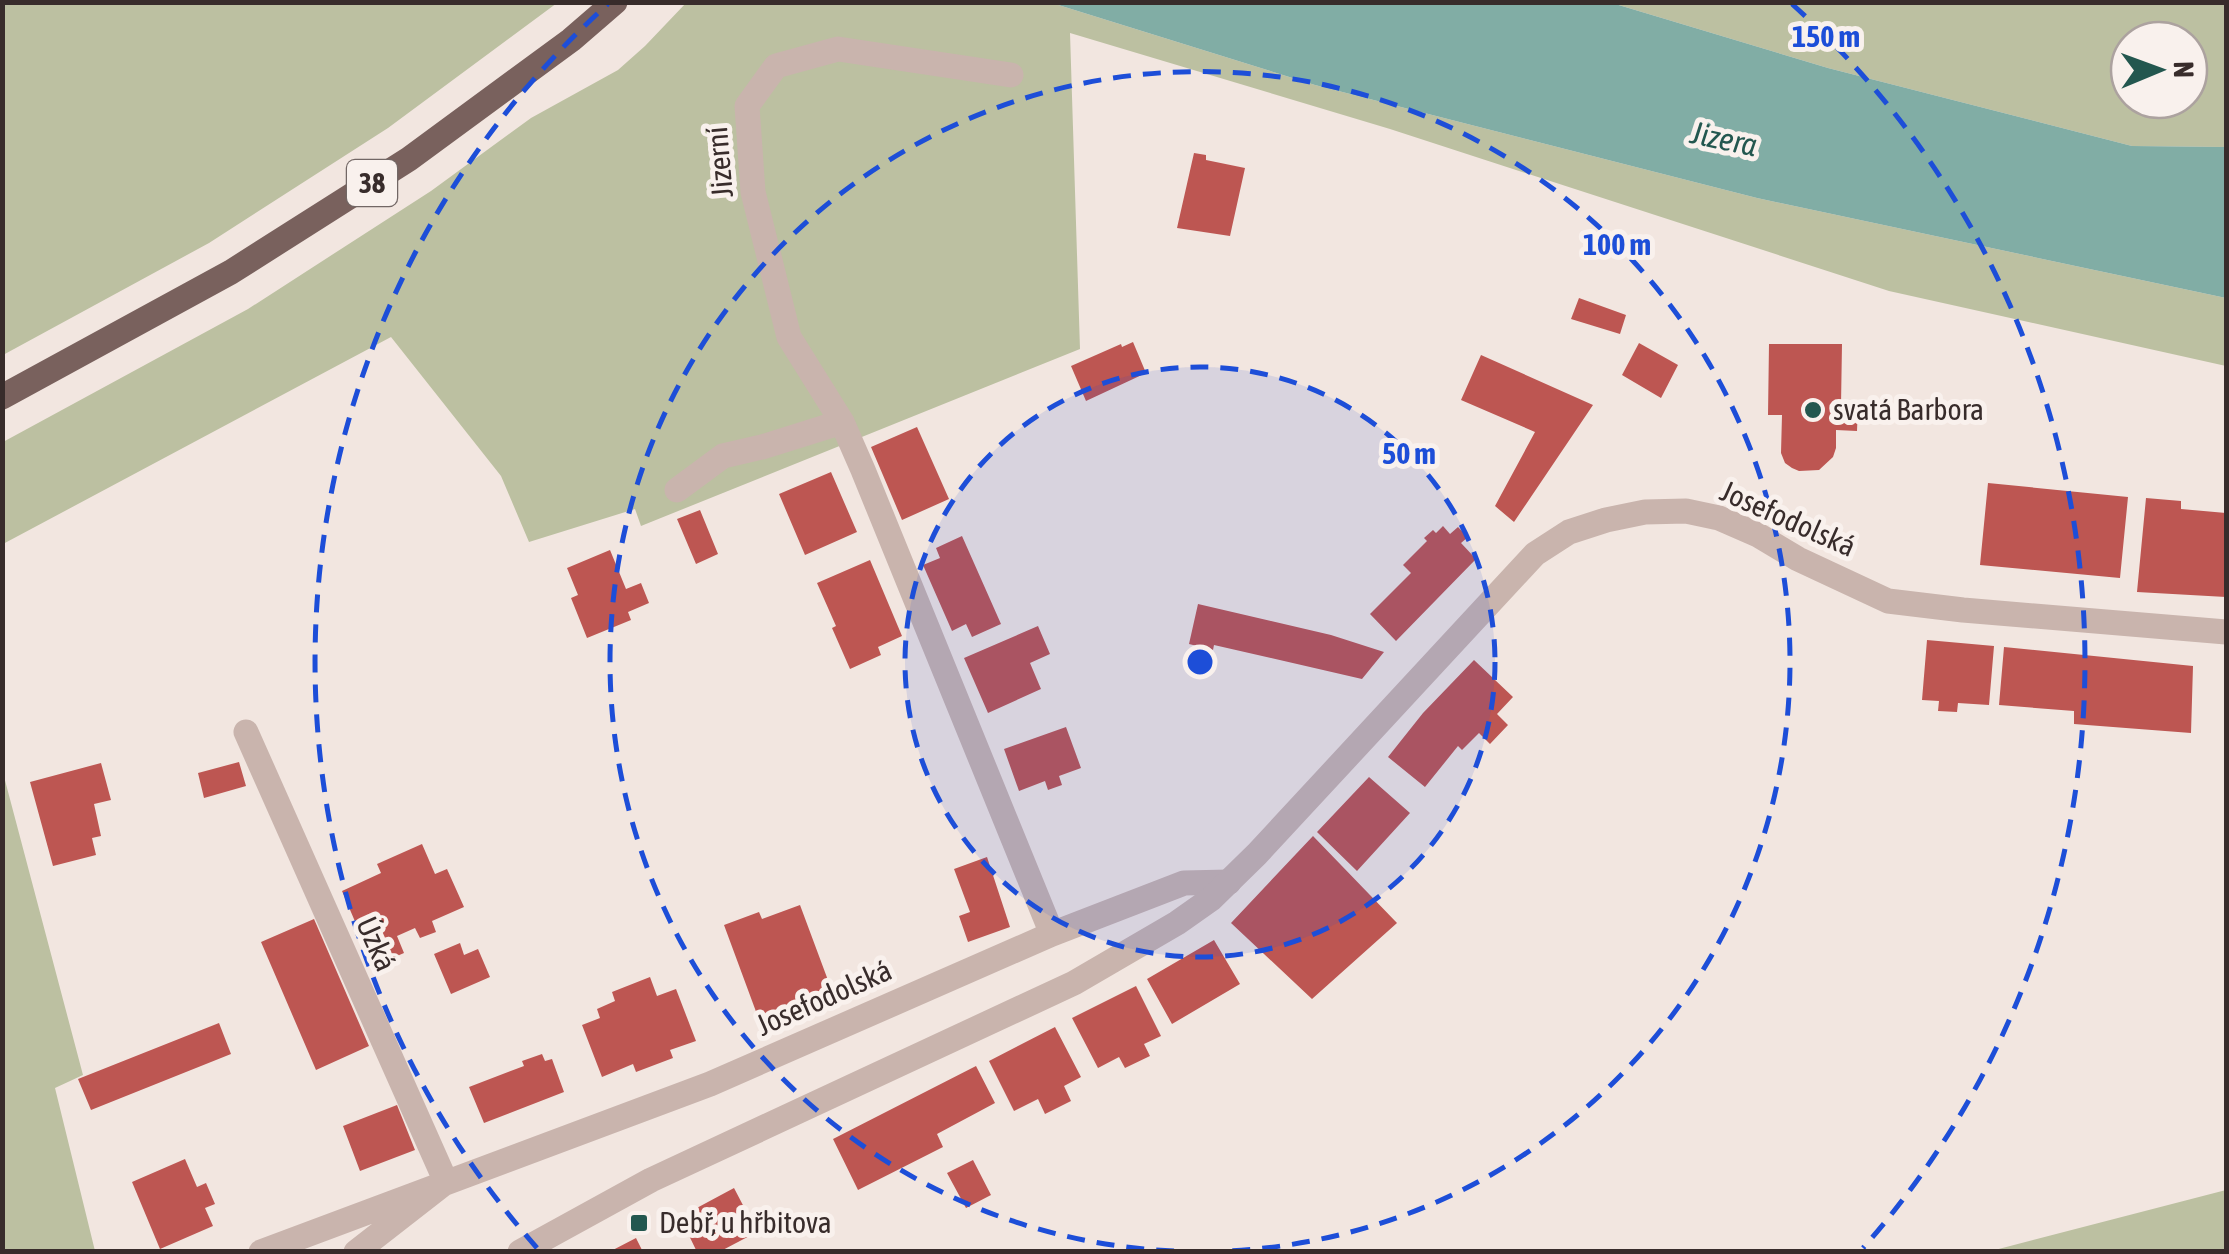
<svg xmlns="http://www.w3.org/2000/svg" width="2229" height="1254" font-family="'Asap Condensed',sans-serif">
  <rect width="100%" height="100%" fill="#f2e6e0"/>
  <!-- green -->
  <path fill="#bcc0a1" fill-rule="evenodd" d="M3,2H557V3L388,128L209,243L3,355Z
    M686,3H1052L1315,85L1757,198L2226,298V366L1889,291L1390,129L1070,33L1080,349L641,526L635,509L529,542L501,476L391,337L3,544V442L248,309L431,191L531,118L618,70L645,46Z
    M1612,3H2226V147L2132,146L1828,68ZM2129,40H2189V100H2129Z
    M2,769L83,1075L55,1088L95,1251H3Z
    M2226,1190V1251H1991Z"/>
  <!-- water -->
  <path fill="#81ada5" d="M1052,3H1612L1828,68L2132,146L2226,147V298L1757,198L1315,85Z"/>
  <!-- building -->
  <path fill="#bd5652" d="M1194,153L1206,155V160L1245,168L1230,236L1177,228Z
    M1579,298L1626,315L1620,334L1571,319Z
    M1133,342L1146,373L1086,401L1071,366L1121,344L1122,347Z
    M1639,343L1678,365L1661,398L1622,375Z
    M1769,344H1842L1841,405H1858L1857,431L1836,430V448L1833,457L1819,470L1799,471L1792,468L1785,463L1781,453L1782,415H1768Z
    M1481,355L1593,405L1514,522L1495,506L1535,432L1461,400Z
    M917,427L949,499L902,520L871,447Z
    M831,472L857,532L805,555L779,494Z
    M1988,483L2128,497L2120,578L1980,565Z
    M2146,498L2181,501V509L2226,513V597L2137,592Z
    M700,510L718,554L696,564L677,519Z
    M1443,526L1450,534L1458,527L1468,537L1461,543L1476,559L1396,641L1370,614L1411,573L1403,565L1427,541L1424,538L1433,530L1436,533Z
    M962,536L1001,624L972,637L966,624L952,631L923,565L940,558L936,548Z
    M610,550L626,589L641,583L649,603L628,612L631,620L587,638L571,598L578,595L567,568Z
    M870,560L902,636L878,647L881,655L850,669L832,628L836,626L817,583Z
    M1198,604L1331,635L1384,652L1362,679L1214,645L1213,650L1189,644Z
    M1038,626L1050,654L1030,663L1041,689L988,713L964,658Z
    M1927,640L1994,646L1989,705L1958,703L1957,712L1938,711L1939,701L1922,700Z
    M2004,647L2193,666L2191,733L2074,724V711L1999,705Z
    M1474,660L1513,697L1497,714L1508,725L1490,744L1479,733L1462,750L1458,746L1425,787L1388,757L1423,713Z
    M1066,727L1081,768L1059,776L1062,785L1048,790L1045,781L1019,791L1004,749Z
    M239,762L246,786L204,798L198,773Z
    M101,763L111,800L94,804L101,836L92,838L96,855L53,866L30,782Z
    M1369,777L1410,813L1357,871L1317,832Z
    M1313,836L1397,923L1312,999L1231,923Z
    M422,844L435,874L447,869L464,907L432,921L436,932L420,938L415,928L397,936L404,953L374,966L342,891L381,873L377,864Z
    M987,857L1010,927L968,942L959,916L970,912L954,869Z
    M800,905L832,991L758,1017L724,925L759,912L762,919Z
    M314,919L369,1046L316,1070L261,942Z
    M1214,940L1240,984L1172,1024L1147,979Z
    M460,943L464,955L478,949L490,977L451,994L434,954Z
    M650,977L657,996L676,989L696,1041L670,1050L673,1058L636,1072L633,1064L602,1077L582,1025L600,1018L597,1009L615,1001L612,992Z
    M1136,986L1161,1036L1144,1044L1150,1056L1125,1068L1119,1057L1098,1068L1072,1018Z
    M219,1023L231,1054L91,1110L78,1079Z
    M1055,1027L1081,1077L1064,1086L1071,1101L1045,1114L1038,1099L1014,1111L989,1061Z
    M542,1054L545,1061L552,1059L564,1092L484,1123L469,1087L524,1066L522,1061Z
    M976,1066L995,1103L937,1134L943,1147L858,1190L833,1139Z
    M397,1105L415,1150L360,1171L343,1126Z
    M185,1159L197,1187L206,1183L215,1204L205,1208L213,1226L160,1249L132,1182Z
    M973,1160L991,1195L966,1208L947,1173Z
    M734,1188L757,1232L719,1252H697L680,1217Z
    M636,1238L643,1252H609Z"/>
  <g fill="none" stroke-linecap="round" stroke-linejoin="round">
    <!-- minor -->
    <path stroke="#c9b4ad" stroke-width="25" d="M1011,75L838,49L776,66L747,106L753,192L789,337L842,422L863,470L1052,934
      M677,490L723,456L762,447L842,422
      M246,732L446,1182L356,1252
      M261,1252L710,1084L1052,934L1184,883L1229,882"/>
    <!-- tertiary -->
    <path stroke="#c9b4ad" stroke-width="25" d="M520,1252L651,1180L1074,983L1177,923L1211,899L1257,854L1535,554L1569,532L1606,520L1645,512L1686,511L1719,518L1758,535L1798,559L1888,601L1963,610L2226,632"/>
    <!-- primary -->
    <path stroke="#79615d" stroke-width="25" d="M2,397L231,272L409,159L571,40L615,2"/>
  </g>
  <!-- distance rings -->
  <circle cx="1200" cy="662" r="295" fill="#1d4ed8" fill-opacity=".12"/>
  <g fill="none" stroke="#1d4ed8" stroke-width="5" stroke-dasharray="18 12">
    <circle cx="1200" cy="662" r="295"/>
    <path d="M1174 1251A590 590 0 1 1 1226 1251"/>
    <path d="M537 1248A885 885 0 0 1 608 4M1792 4A885 885 0 0 1 1863 1248"/>
  </g>
  <!-- markers -->
  <g fill="#23574f" stroke="#f9f1ed" stroke-width="4">
    <circle cx="1813" cy="410" r="10"/>
    <rect x="629" y="1213" width="20" height="20" rx="5"/>
  </g>
  <g text-anchor="middle" stroke-width="10" stroke-linejoin="round" paint-order="stroke">
    <!-- shield labels -->
    <rect fill="#f9f1ed" stroke="#726765" stroke-width="2.5" x="347" y="160" width="50" height="46" rx="8"/>
    <g font-size="28" font-weight="bold" fill="#382c2b">
      <text x="372" y="193">38</text>
    </g>
    <!-- street labels -->
    <g font-size="30" fill="#382c2b" stroke="#f9f1ed">
      <text transform="translate(720 162) rotate(-95)" y="10">Jizerní</text>
      <text transform="translate(1788 519) rotate(24)" y="10">Josefodolská</text>
      <text transform="translate(376 944) rotate(66)" y="10">Úzká</text>
      <text transform="translate(824 998) rotate(-24)" y="10">Josefodolská</text>
    </g>
    <!-- poi labels -->
    <g font-size="30" fill="#382c2b" stroke="#f9f1ed" text-anchor="start">
      <text x="1833" y="420">svatá Barbora</text>
      <text x="659" y="1233">Debř, u hřbitova</text>
    </g>
    <!-- water labels -->
    <g font-size="32" font-style="italic" fill="#23574f" stroke="#f9f1ed">
      <text transform="translate(1724 139) rotate(12)" y="11">Jizera</text>
    </g>
  </g>
  <circle cx="1200" cy="662" r="15" fill="#1d4ed8" stroke="#f9f1ed" stroke-width="5"/>
  <g font-size="30" text-anchor="middle" font-weight="bold" fill="#1d4ed8" stroke="#f9f1ed" stroke-width="10" stroke-linejoin="round" paint-order="stroke">
    <text x="1826" y="47">150 m</text>
    <text x="1617" y="255">100 m</text>
    <text x="1409" y="464">50 m</text>
  </g>
  <!-- border -->
  <rect width="2229" height="1254" fill="none" stroke="#382c2b" stroke-width="10"/>
  <!-- north arrow -->
  <g transform="translate(2159 70) rotate(89)"><circle r="48" fill="#f9f1ed" stroke="#aca29f" stroke-width="2.5"/>
  <path d="M0-8L18 38L0 25L-18 38Z" fill="#23574f"/>
  <text y="-15" font-size="28" font-weight="bold" text-anchor="middle" fill="#382c2b">N</text>
  </g>
</svg>
